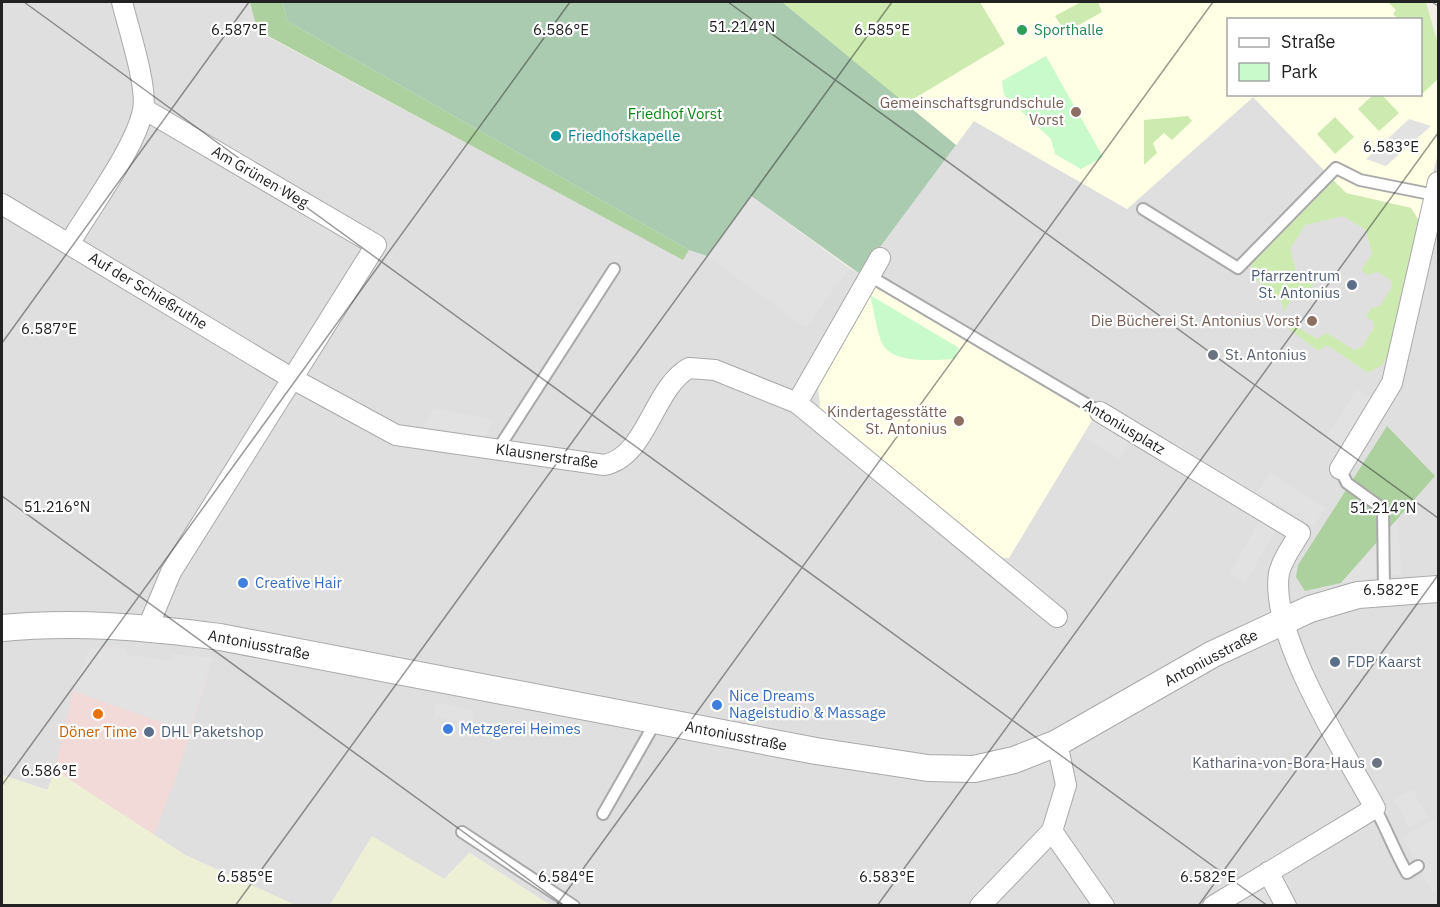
<svg xmlns="http://www.w3.org/2000/svg" width="1440" height="907" font-family="'IBM Plex Sans',sans-serif">
  <rect width="100%" height="100%" fill="#f2efe9"/>
  <!-- residential -->
  <path fill="#e0dfdf" d="M2,2H250L257,31L683,259L689,250L707,256L849,268L860,274L974,121L1127,209L1253,97L1346,193L1411,208L1419,220L1438,154V905H550L470,853L444,879L372,837L330,905H295L185,855L55,771L48,790L2,775Z"/>
  <!-- commercial -->
  <path fill="#f2dad9" d="M91,647L125,648L128,655L171,661L173,654L213,658L177,774L154,835L55,770L73,691Z"/>
  <!-- education -->
  <path fill="#ffffe5" fill-rule="evenodd" d="M782,2H1426L1438,44V154L1419,221L1411,208L1346,193L1253,97L1127,209L974,121L956,145ZM1228,20H1420V94H1228Z
    M872,285L1094,417L1009,558H1001L817,413L820,404L818,388Z"/>
  <!-- farmland -->
  <path fill="#eef0d5" d="M55,770L185,855L295,905H2V775L47,790Z
    M372,836L444,879L469,853L550,905H330Z"/>
  <!-- grass -->
  <path fill="#cdebb0" d="M782,2H980L1005,44L905,104Z
    M1081,2H1098L1102,12L1068,31L1064,30L1055,16Z
    M1388,2H1426L1438,44V79L1421,95L1420,20L1398,19L1393,14L1396,10Z
    M1374,94L1382,95L1399,113L1379,131L1358,109Z
    M1188,116L1192,121L1172,140L1164,133L1153,143L1157,153L1144,165V120Z
    M1335,117L1354,137L1335,154L1317,134Z
    M1333,180L1346,193L1411,208L1419,221L1397,316L1392,349L1382,365L1368,373L1327,345L1318,351L1288,328L1284,319L1317,339L1327,333L1354,350L1362,347L1374,327L1373,321L1366,317L1371,308L1380,306L1392,287L1391,280L1377,272L1368,275L1361,270L1372,254L1366,230L1343,216L1305,225L1290,249L1296,271L1314,283L1307,295L1302,292L1295,294L1283,313C1286,289 1246,288 1251,262Z"/>
  <!-- forest -->
  <path fill="#add19e" d="M250,2H283L287,21L689,250L683,260L257,30Z
    M1387,426L1435,476L1341,583L1305,591L1296,577L1298,565Z"/>
  <!-- cemetery -->
  <path fill="#aacbaf" d="M283,2H782L956,145L860,274L751,196L707,256L689,250L287,21Z"/>
  <!-- park -->
  <path fill="#c8facc" d="M1046,56L1103,157L1081,169L1055,154L1051,139L1004,95L1002,81Z
    M870,295L959,348L954,359C934,360 890,365 881,341C876,327 874,310 870,295Z"/>
  <!-- parking -->
  <path fill="#e2e2e2" d="M1409,119L1431,126L1386,166L1366,159Z
    M751,196L849,268L806,328L707,256Z
    M1357,389L1374,400L1342,450L1325,439Z
    M434,408L494,420L485,437L423,426Z
    M1094,417L1130,439L1119,459L1083,437Z
    M1270,472L1325,508L1313,527L1258,491Z
    M1261,519L1277,529L1245,583L1229,574Z
    M1397,520L1402,574L1341,583Z
    M91,647L125,648L128,655L171,661L173,654L213,658L189,732L73,691Z
    M436,703L474,710L472,723L434,716Z
    M1412,789L1429,818L1410,828L1394,799Z
    M1438,817V890L1433,893L1402,837Z
    M1265,884L1276,902L1270,905L1231,906Z"/>
  <g fill="none" stroke-linecap="round" stroke-linejoin="round">
    <!-- service casing -->
    <g stroke="#a9a9a9" stroke-width="14">
      <path id="service" d="M1143,209L1238,268L1336,168L1360,180L1435,195
        M868,275L1100,412
        M498,449L614,269
        M1340,469L1347,483L1383,509L1384,592
        M1375,808C1387,830 1394,850 1407,873L1418,866
        M603,814L656,721
        M462,832L574,906"/>
    </g>
    <!-- minor casing -->
    <g stroke="#a9a9a9" stroke-width="22">
      <path id="minor" d="M144,109L376,245L171,572L148,627
        M2,204L293,379L396,435L604,465C647,457 653,388 689,368L715,370L797,403L880,258
        M69,244C89,210 136,147 143,110C148,87 128,27 122,2
        M797,403L1057,617
        M1100,412L1300,533C1293,545 1282,559 1279,573C1269,635 1345,753 1375,808L1213,906
        M1340,469L1392,383L1438,182
        M1052,831L1104,906
        M1268,872L1286,906
        M980,906L1052,831L1066,785L1057,743"/>
    </g>
    <!-- tertiary casing -->
    <g stroke="#a9a9a9" stroke-width="28">
      <path id="tertiary" d="M2,628C75,621 146,627 220,637L816,751L928,768L974,769L1014,760L1057,743L1213,654L1310,609L1358,595L1438,589"/>
    </g>
    <!-- service -->
    <use href="#service" stroke="#fff" stroke-width="10"/>
    <!-- minor -->
    <use href="#minor" stroke="#fff" stroke-width="20"/>
    <!-- tertiary -->
    <use href="#tertiary" stroke="#fff" stroke-width="26"/>
  </g>
  <!-- ticks -->
  <path fill="none" stroke="#222" stroke-width="1.5" stroke-opacity="0.45" d="M24,2L1268,906M728,2L1438,518M1432,2L1438,6M2,343L249,2M2,496L565,906M2,785L570,2M235,906L892,2M556,906L1213,2M877,906L1438,133M1198,906L1438,575"/>
  <!-- markers -->
  <circle fill="#2e9e5b" stroke="#fff" stroke-width="2" cx="1022" cy="30" r="6"/>
  <g fill="#8d6e63" stroke="#fff" stroke-width="2">
    <circle cx="1076" cy="112" r="6"/>
    <circle cx="1312" cy="321" r="6"/>
    <circle cx="959" cy="421" r="6"/>
  </g>
  <circle fill="#0f9aa8" stroke="#fff" stroke-width="2" cx="556" cy="136" r="6"/>
  <g fill="#5c6f8a" stroke="#fff" stroke-width="2">
    <circle cx="1352" cy="285" r="6"/>
    <circle cx="1335" cy="662" r="6"/>
    <circle cx="149" cy="732" r="6"/>
  </g>
  <g fill="#6b7280" stroke="#fff" stroke-width="2">
    <circle cx="1213" cy="355" r="6"/>
    <circle cx="1377" cy="763" r="6"/>
  </g>
  <g fill="#3f7fe0" stroke="#fff" stroke-width="2">
    <circle cx="243" cy="583" r="6"/>
    <circle cx="717" cy="705" r="6"/>
    <circle cx="448" cy="729" r="6"/>
  </g>
  <circle fill="#e8710a" stroke="#fff" stroke-width="2" cx="98" cy="714" r="6"/>
  <g text-anchor="middle" stroke-width="4.5" stroke-linejoin="round" paint-order="stroke">
    <!-- leisure labels -->
    <g font-size="15" fill="#27864d" stroke="#fff" text-anchor="start">
      <text x="1034" y="35">Sporthalle</text>
    </g>
    <!-- education labels -->
    <g font-size="15" fill="#785e54" stroke="#fff" text-anchor="end">
      <text x="1064" y="108">Gemeinschaftsgrundschule<tspan x="1064" dy="17">Vorst</tspan></text>
      <text x="1300" y="326">Die Bücherei St. Antonius Vorst</text>
      <text x="947" y="417">Kindertagesstätte<tspan x="947" dy="17">St. Antonius</tspan></text>
    </g>
    <!-- park labels -->
    <g font-size="15" fill="#0c8416" stroke="#fff">
      <text x="675" y="119">Friedhof Vorst</text>
    </g>
    <!-- culture labels -->
    <g font-size="15" fill="#0d838f" stroke="#fff" text-anchor="start">
      <text x="568" y="141">Friedhofskapelle</text>
    </g>
    <!-- street labels -->
    <g font-size="15" fill="#222" stroke="#fff">
      <text transform="translate(260 177) rotate(30)" y="5">Am Grünen Weg</text>
      <text transform="translate(148 291) rotate(31)" y="5">Auf der Schießruthe</text>
      <text transform="translate(1124 427) rotate(31)" y="5">Antoniusplatz</text>
      <text transform="translate(547 456) rotate(8)" y="5">Klausnerstraße</text>
      <text transform="translate(259 645) rotate(11)" y="5">Antoniusstraße</text>
      <text transform="translate(1211 658) rotate(-28)" y="5">Antoniusstraße</text>
      <text transform="translate(736 736) rotate(11)" y="5">Antoniusstraße</text>
    </g>
    <!-- service labels -->
    <g font-size="15" fill="#4e5e75" stroke="#fff" text-anchor="start">
      <text x="1340" y="281" text-anchor="end">Pfarrzentrum<tspan x="1340" dy="17">St. Antonius</tspan></text>
      <text x="1347" y="667">FDP Kaarst</text>
      <text x="161" y="737">DHL Paketshop</text>
    </g>
    <!-- worship labels -->
    <g font-size="15" fill="#5b616d" stroke="#fff" text-anchor="start">
      <text x="1225" y="360">St. Antonius</text>
      <text x="1365" y="768" text-anchor="end">Katharina-von-Bora-Haus</text>
    </g>
    <!-- shop labels -->
    <g font-size="15" fill="#366cbe" stroke="#fff" text-anchor="start">
      <text x="255" y="588">Creative Hair</text>
      <text x="729" y="701">Nice Dreams<tspan x="729" dy="17">Nagelstudio &amp; Massage</tspan></text>
      <text x="460" y="734">Metzgerei Heimes</text>
    </g>
    <!-- food labels -->
    <g font-size="15" fill="#c56008" stroke="#fff">
      <text x="98" y="737">Döner Time</text>
    </g>
  </g>
  <g font-size="15" text-anchor="middle" fill="#222" stroke="#fff" stroke-width="4.5" stroke-linejoin="round" paint-order="stroke">
    <text x="742" y="32">51.214°N</text>
    <text x="561" y="35">6.586°E</text>
    <text x="882" y="35">6.585°E</text>
    <text x="239" y="35">6.587°E</text>
    <text x="1391" y="152">6.583°E</text>
    <text x="49" y="334">6.587°E</text>
    <text x="57" y="512">51.216°N</text>
    <text x="1383" y="513">51.214°N</text>
    <text x="1391" y="595">6.582°E</text>
    <text x="49" y="776">6.586°E</text>
    <text x="245" y="882">6.585°E</text>
    <text x="566" y="882">6.584°E</text>
    <text x="887" y="882">6.583°E</text>
    <text x="1208" y="882">6.582°E</text>
  </g>
  <!-- border -->
  <rect width="1440" height="907" fill="none" stroke="#222222" stroke-width="6"/>
  <!-- legend -->
  <rect x="1227" y="18" width="195" height="78" fill="#ffffff" stroke="#a7a7a7" stroke-width="1.5"/>
  <rect x="1239" y="38" width="30" height="9" fill="#ffffff" stroke="#a7a7a7" stroke-width="1.5"/>
  <text x="1281" y="48" font-size="18" fill="#222222">Straße</text>
  <rect x="1239" y="63" width="30" height="18" fill="#c8facc" stroke="#a7a7a7" stroke-width="1.5"/>
  <text x="1281" y="78" font-size="18" fill="#222222">Park</text>
</svg>
